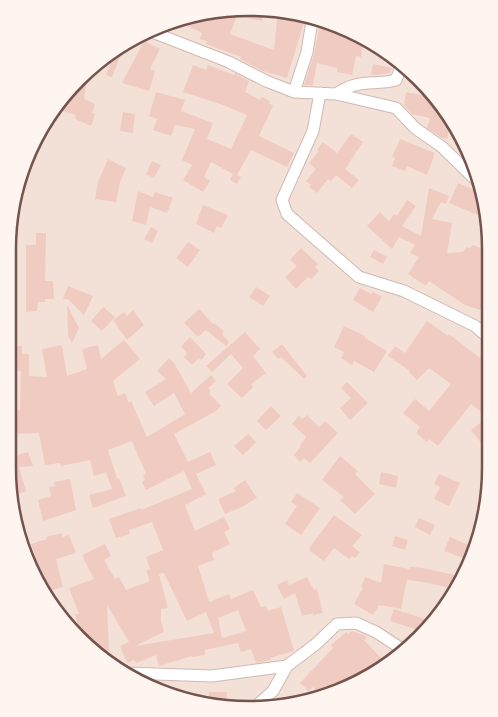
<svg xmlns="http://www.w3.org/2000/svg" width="498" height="717" font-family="'PT Sans',sans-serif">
  <rect width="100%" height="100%" fill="#fbf1e9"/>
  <!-- residential -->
  <path fill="#f3e1d8" d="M265,8L356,32L430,90L466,142L488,217L490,484L466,575L408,649L356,685L296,705L218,707L156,691L90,650L48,602L16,531L8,468L12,202L40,128L90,68L171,20Z"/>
  <!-- building -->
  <path fill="#f0cbc2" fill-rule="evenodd" d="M264,8L262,21L246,18L248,10Z
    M278,12L305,19L287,78L263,71L240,59L241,57L206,44L207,41L200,39L202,33L176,20L223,13L236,18L230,34L274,50Z
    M319,28L338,32L337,34L364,39L361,57L356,56L352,75L337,72V68L317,63L313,85H304L314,54Z
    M144,41L160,49L150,69L155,71L149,91L122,83Z
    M124,47L112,77L106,75L113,54Z
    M373,64L392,68L390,73L376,75L371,74Z
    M193,65L206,70L208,65L234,75L235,73L249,81L245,92L260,100L262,97L270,101L269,103L273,106L259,136L294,153L287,167L251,150L237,175L241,177L237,184L230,180L233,174L211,162L204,177L210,181L203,192L183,180L192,165L182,160L195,129L175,125L171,136L153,130L157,119L149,116L156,92L185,100L181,111L213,123L207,139L231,149L247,115L223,105L183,92Z
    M80,80L87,81L84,99L95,104L92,113L95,114L91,126L75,119L76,115L56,109L66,97L74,99L76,84Z
    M406,92L436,98L448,116L447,122L451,123L447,139L442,138L427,128L430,118L412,114L404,105Z
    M123,112L135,114L133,133L120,131Z
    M351,134L363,142L345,169L359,180L352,188L336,175L331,181L328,179L317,193L309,187L311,185L306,181L316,169L309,163L319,151L317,150L323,142L337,153Z
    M400,139L435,153L427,175L407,166L405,171L392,166L395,158L392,157Z
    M108,159L126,168L120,182L116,202L95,199L98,182Z
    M152,161L161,165L154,178L146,174Z
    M458,183L481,193L488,218L478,215L449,203Z
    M429,188L449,196L446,204L441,202L432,219L452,223L447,253L463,252L466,247L470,248L473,245L489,251V313L465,305L429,281L426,286L408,274L419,257L410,253L415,245L399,237L392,249L367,226L380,212L389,221L394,214L397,216L407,200L416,206L402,226L421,236Z
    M138,191L153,197L155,192L173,198L167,213L150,207L146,225L132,221Z
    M203,205L228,215L221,228L217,226L214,233L196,224Z
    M151,227L158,231L152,243L144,239Z
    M36,233H46L45,281H53L54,299H45V302H38L37,311L26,312V245H36Z
    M188,242L200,250L188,267L176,258Z
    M301,248L318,264L315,267L319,271L311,279L308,277L296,289L285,277L297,266L290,260Z
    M374,250L387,257L383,264L370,257Z
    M68,286L93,296L84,315L68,299H63Z
    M256,287L270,296L263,306L249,297Z
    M360,288L371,294L373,292L382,297L373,312L353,300Z
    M67,305L79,328L72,343L68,335Z
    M103,307L115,317L102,331L91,321Z
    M199,309L213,324L214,323L224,331L222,334L229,342L226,346L206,330L198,337L184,323Z
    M133,310L144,325L127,340L113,320L124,312L127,316Z
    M427,321L448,336L449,334L480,358L482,355L489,361L490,454L471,430L488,417L471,404L438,446L429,439L427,442L416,433L420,427L403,413L415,399L429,411L451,384L429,368L417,380L409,372L410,371L388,356L395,346L405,353Z
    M344,326L365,336V338L387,351L374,372L354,361L352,365L341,358L344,352L334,347Z
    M245,332L260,349L253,356L266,373L251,384L253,387L242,398L227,384L243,368L231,354L212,372L206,366Z
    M190,337L206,354L201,360L199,358L192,365L184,357L187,353L181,346Z
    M124,340L140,359L113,381L118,396L125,393L129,403L131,401L147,437L185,414L174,393L154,406L145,392L166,379L157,371L169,358L174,363L191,393L211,375L216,381L208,388L211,391L209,393L221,406L216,411L174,434L188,462L210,452L216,465L196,474L206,494L185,505L195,531L224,517L230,529L224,532L230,544L212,553L214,560L198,566L199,569L209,602L229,594L231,599L253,590L261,607L266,606L268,611L281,607L294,651L270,658L271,660L256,663L251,649L241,652L238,643L205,650V655L192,657V656L159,666L156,655L136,663L134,660L127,663L120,646L129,642L107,605L109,651H108V661L90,650L70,628L78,627L75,614H79L69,588L94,579L82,555L105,544L111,556L104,560L115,579L119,577L126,590L150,581L146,571L150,569L146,557L163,550L152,522L129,530L130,534L116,538L109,519L141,508V510L192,489L184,471L146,490L142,482L145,480L143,475L146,474L132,441L108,450L117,479L119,478L126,496L93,508L89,495L112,489L106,472L94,476L90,460L61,466L60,463L45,465L39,433L8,434V411L20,410L21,371H9L10,346H22V356V354H29V376L47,377L42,349L62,345L67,376L87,369L82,349L98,345L101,359ZM164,573L187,621L206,612L214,633L135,646L164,632L161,621V609L168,608L159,574ZM238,610L246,631L222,638L218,618Z
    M282,344L307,376L304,379L281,357L278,359L272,352Z
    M347,382L368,403L350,420L340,408L351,398L341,388Z
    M271,406L281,416L266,430L257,421Z
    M307,415L319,427L325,421L338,433L310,463L304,458L300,462L294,455L301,446L300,445L306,437L292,424L299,416L302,419Z
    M248,434L256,442L243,455L234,446Z
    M28,452L33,466L19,467L26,491L11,496L8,458Z
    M340,456L358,471L355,474L375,494L355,514L340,500L344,497L322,480Z
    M381,472L398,476L396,488L379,484Z
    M439,474L460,483L449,506L434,499L440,487L434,484Z
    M70,479L76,510L43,521L38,500L51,496L49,487L55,486L54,482Z
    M245,480L257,498L242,507L225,514L218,499L236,491L234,488Z
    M297,493L320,508L301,535L285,524L297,506L291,502Z
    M334,515L362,535L352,546L360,552L355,558L352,556L349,559L334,548L324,561L310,551V547Z
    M419,518L435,525L430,535L415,527Z
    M61,533L63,537L69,535L76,553L56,559L63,587L44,592L34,571L40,570L31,544L47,539L46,537Z
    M395,536L408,540L405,550L392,546Z
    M450,537L471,546L466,559L444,551Z
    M384,564L409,569L410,567L423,568L464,577L454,589L424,582L407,580L401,609L379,605L373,615L354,604L363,588L361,587L365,577L381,583Z
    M307,577L314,590L317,589L323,613L313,615V613L302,616L295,593L284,599L277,585L287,580L289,585Z
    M394,609L419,617L430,621L423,630L415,629L390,621Z
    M352,631L366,636L367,637L364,640L382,659L362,677L364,679L356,685L337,691L330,685L320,694L313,687L309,691L300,683L333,648L331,645L346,632L348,634Z
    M209,692H227L226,703L208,702Z"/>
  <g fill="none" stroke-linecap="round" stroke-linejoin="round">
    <!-- minor casing -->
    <g stroke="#cfb9b2" stroke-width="13">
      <path id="minor" d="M152,32L229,62L266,81L294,92L336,94L396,108L415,128L442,147L477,181
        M294,92L307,52L312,21
        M320,93L313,131L282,200L287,214L359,277L404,291L475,326L489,338
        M336,94C359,78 373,86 396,80L401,67
        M128,673L212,676L287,666L316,644L337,624L356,623L376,632L405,651
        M256,706L273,691L287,666"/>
    </g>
    <!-- minor -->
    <use href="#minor" stroke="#fff" stroke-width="11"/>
  </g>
  <!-- crop -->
  <path d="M0 0H498V717H0ZM249 16H249A233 233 0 0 1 482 249V468A233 233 0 0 1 249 701H249A233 233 0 0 1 16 468V249A233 233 0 0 1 249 16Z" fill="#fef5f0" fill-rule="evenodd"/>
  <path fill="none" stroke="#75544e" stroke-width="2.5" d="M249 16H249A233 233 0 0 1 482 249V468A233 233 0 0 1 249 701H249A233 233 0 0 1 16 468V249A233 233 0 0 1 249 16Z"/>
</svg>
